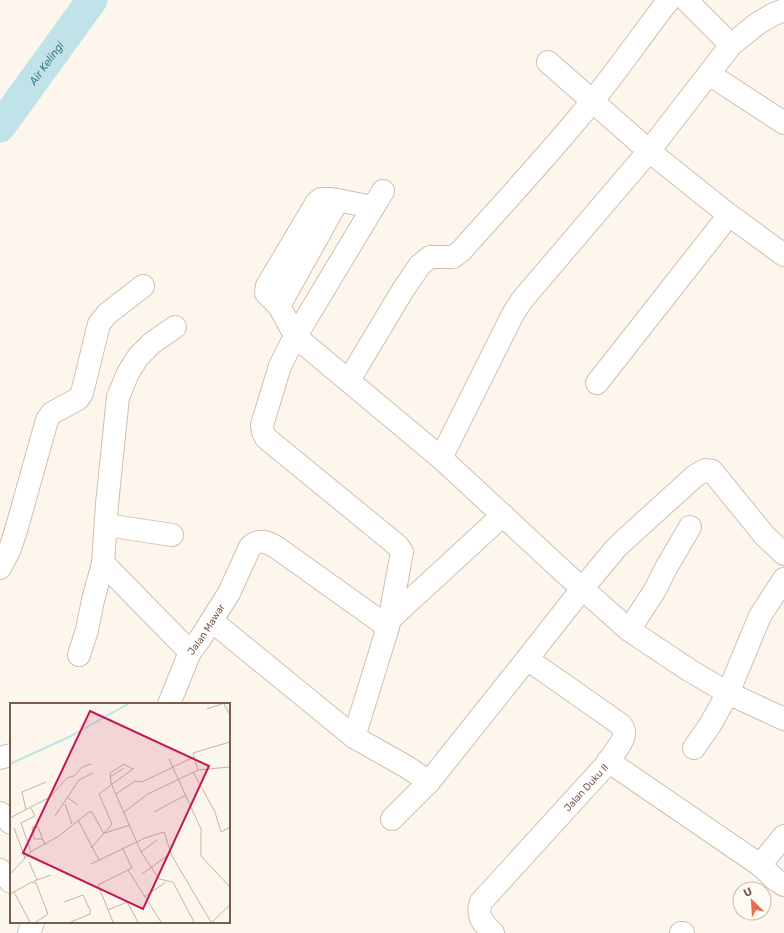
<svg xmlns="http://www.w3.org/2000/svg" width="784" height="933" font-family="Rubik,sans-serif">
  <rect width="100%" height="100%" fill="#fdf6ec"/>
  <g fill="none" stroke-linecap="round" stroke-linejoin="round">
    <!-- river -->
    <path stroke="#bfe3e8" stroke-width="31" id="s1" d="M0,127L92,0"/>
    <!-- minor casing -->
    <g stroke="#d1beb0" stroke-width="24">
      <g id="minor">
        <path d="M686,0L731,45"/>
        <path d="M548,62L649,151L729,215L784,255"/>
        <path d="M709,74L784,123"/>
        <path d="M373,207L331,199H321L317,202L267,286L266,293L279,306L296,337L441,458L566,574L629,630L689,670L728,693L784,719"/>
        <path d="M279,306L338,200"/>
        <path d="M349,380L403,290L420,265L430,257H453L461,251C501,206 542,162 580,116C612,79 639,38 669,0"/>
        <path d="M597,383L729,215"/>
        <path d="M441,458L513,314L522,300L649,151L731,45L757,24L772,15L784,10"/>
        <path d="M106,525L172,535"/>
        <path d="M103,563L190,652"/>
        <path d="M0,568L10,549L17,527L47,420L52,413L78,399L82,393L99,324L107,314L143,286"/>
        <path d="M389,620L503,515"/>
        <path d="M212,621L354,737L407,767L429,782"/>
        <path d="M629,630L655,590L666,568L690,527"/>
        <path d="M79,655L87,630L93,600L103,563L107,504L118,397L128,373L138,357L152,343L175,327"/>
        <path id="s2" d="M169,704L190,652L200,639L229,593L250,547C259,538 267,542 276,547L388,627"/>
        <path d="M354,737L388,627L402,552L398,546L266,438L263,432L262,425L280,366L291,344L383,191"/>
        <path d="M694,748L710,725L728,693L760,616L784,579"/>
        <path d="M0,758L11,755"/>
        <path d="M608,761L760,865L776,880L784,885"/>
        <path d="M0,813L11,823"/>
        <path d="M392,819L429,782L527,659L582,589L616,548L630,535L695,476L705,470L712,471L765,536L784,554"/>
        <path d="M760,865L784,836"/>
        <path d="M0,870L11,882"/>
        <path d="M29,933L33,922"/>
        <path id="s3" d="M493,933C483,923 476,917 481,902L605,766C610,758 625,741 624,732C624,728 620,724 617,722L527,659"/>
        <path d="M681,933H683"/>
      </g>
    </g>
    <!-- minor -->
    <use href="#minor" stroke="#fff" stroke-width="22"/>
  </g>
  <g text-anchor="middle" stroke-width="3" stroke-linejoin="round" paint-order="stroke">
    <!-- street labels -->
    <g font-size="10" fill="#7a5c4d" stroke="#fffaf3">
      <text dy="4" stroke="none"><textPath href="#s2" startOffset="84">Jalan Mawar</textPath></text>
      <text dy="4" stroke="none"><textPath href="#s3" startOffset="191">Jalan Duku II</textPath></text>
    </g>
    <!-- water labels -->
    <g font-size="11" font-style="italic" fill="#437c86" stroke="#fffaf3">
      <text dy="4" stroke="none"><textPath href="#s1" startOffset="79">Air Kelingi</textPath></text>
    </g>
  </g>
  <!-- overview -->
  <g transform="translate(10 703)">
    <rect width="220" height="220" fill="#fdf6ec"/>
    <path fill="none" stroke="#bfe3e8" stroke-width="2" d="M0,61L59,34L118,1"/>
    <path fill="none" stroke="#c5b3a7" stroke-width="1" d="M214,1L220,12M197,6L212,1M159,56L191,126V153L220,184M122,66L114,61L100,70L101,80L131,149L149,176L163,179L184,219M188,67L183,50L220,39M183,69L205,109L211,129L220,124M100,74L114,65M106,91L125,78L132,79L184,54M58,95L68,102M55,101L62,121M16,107L12,89L36,79M114,109L138,91L188,67L220,64M144,109L176,92M45,113L69,77L83,70M0,115L40,94L57,75L64,73L72,64L81,61M68,117L89,157M4,125L15,155M95,130L120,122M32,136H24L22,124H28L35,142M81,145L102,121L89,91L124,65M21,149L11,120L25,113L21,105M131,149L147,137M19,159L27,177M81,161L135,135L154,129L162,153L201,219M118,167L151,219M0,171L22,148L49,133L79,109H82L94,131M132,171L161,150M24,178L41,172M4,189L20,219M0,191L22,179L26,180L38,211L26,219M134,194L156,179M54,199L73,192L80,207V211L61,219M98,207L117,199L128,219M103,219L88,182L122,165L113,146M202,219L220,202"/>
    <path fill="#c2185b" fill-opacity="0.15" stroke="#c2185b" stroke-width="2" d="M80,8L199,63L133,206L13,150Z"/>
    <rect width="220" height="220" fill="none" stroke="#7a5c4d" stroke-width="2"/>
  </g>
  <!-- north arrow -->
  <g transform="translate(752 901) rotate(335)"><circle r="19" fill="#fffaf3" stroke="#cabbb1"/>
  <path d="M0-3L7 15L0 10L-7 15Z" fill="#e76f51"/>
  <text y="-6" font-size="11" font-weight="bold" text-anchor="middle" fill="#7a5c4d">U</text>
  </g>
</svg>
